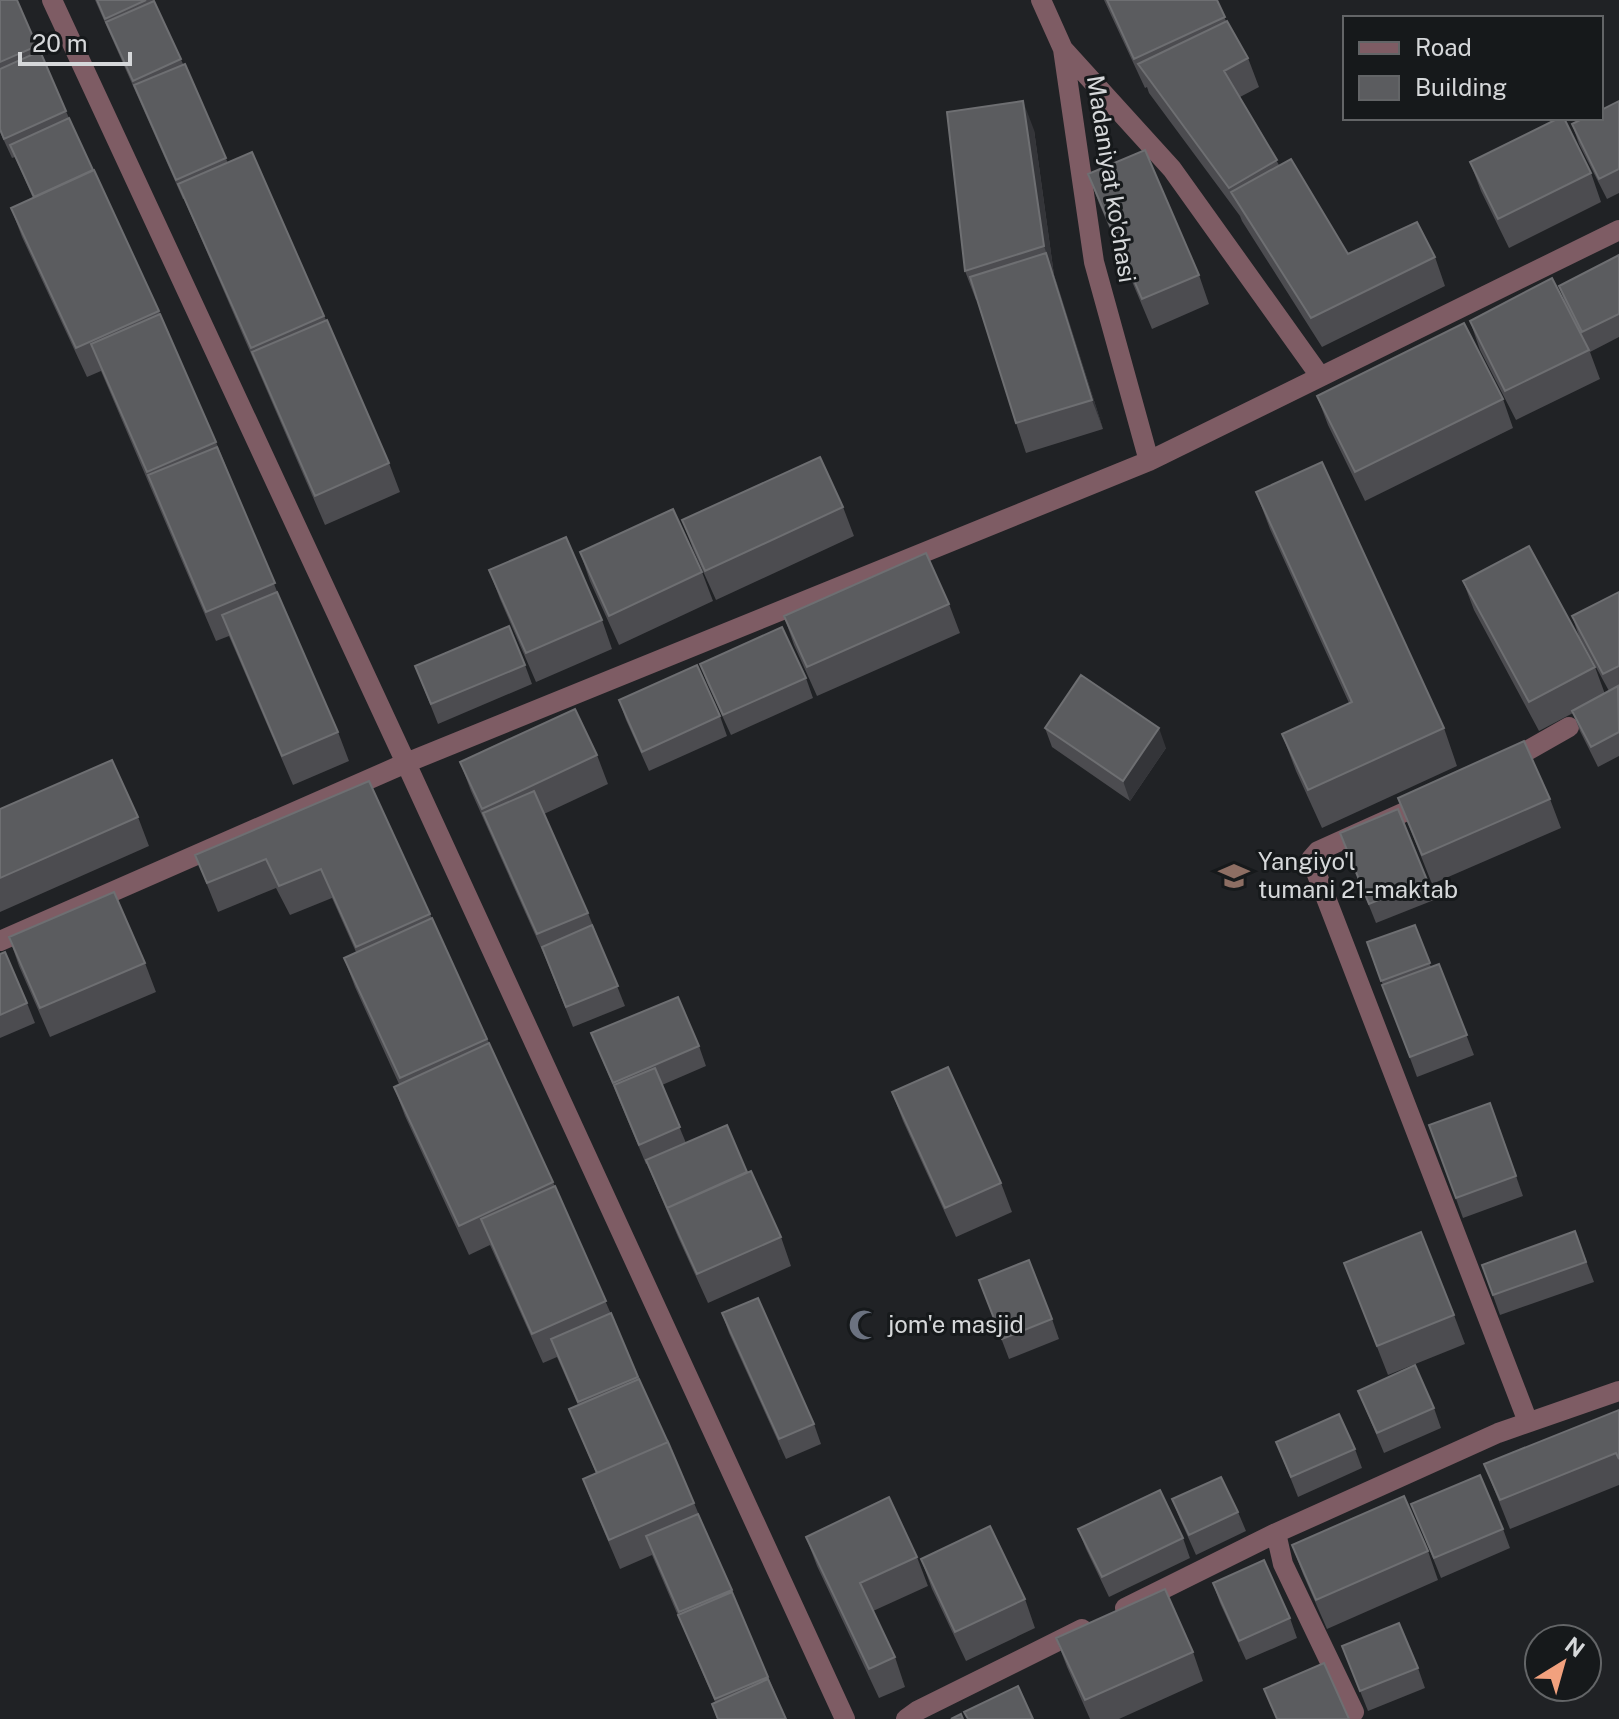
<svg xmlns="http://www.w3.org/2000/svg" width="1619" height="1719" font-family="'Public Sans',sans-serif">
  <rect width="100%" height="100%" fill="#202225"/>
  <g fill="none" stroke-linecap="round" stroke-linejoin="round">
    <!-- minor -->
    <path stroke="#7e5c64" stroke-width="20" d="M52,0L406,763L845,1719
      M1041,0L1063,49L1094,262L1149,461
      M1063,49L1172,169L1320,376
      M1504,764L1569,727
      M1429,801L1318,851L1311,859L1528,1422
      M0,941L406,763L1149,461L1619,230
      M1276,1533L1283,1564L1354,1712
      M1125,1608L1276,1533L1498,1433L1619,1391
      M906,1719L917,1711L1082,1629"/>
  </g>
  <!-- wall -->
  <path fill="#4c4c50" d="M0,0H17L69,118L159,311L216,442L281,601L338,732L349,761L293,785L229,636L216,641L101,371L87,377L22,237L11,208L33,198L15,157L12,158L0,132Z
    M95,0H154L228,163L252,152L389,463L400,492L325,525L184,199H183Z
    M1104,0H1217L1226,21L1248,58L1259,87L1240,97L1279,165L1348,254L1435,257L1445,286L1322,347L1242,221L1240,216L1149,93L1147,87L1145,88Z
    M1619,101V193L1607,199L1579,144L1572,124Z
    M1034,130L1054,275L1103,429L1026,453L1016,423L977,300H976L965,271Z
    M1470,162L1591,173L1601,202L1509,248L1481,191Z
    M1088,174L1199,275L1209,304L1152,329L1099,203Z
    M1619,255V337L1590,352L1600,379L1516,420L1480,350L1470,321L1564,300L1559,286Z
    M1317,396L1503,399L1513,428L1365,501L1328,425Z
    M1256,492L1444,728L1457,766L1322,828L1296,771L1282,734L1349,703L1270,529Z
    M843,507L854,536L716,600L693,549L682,520Z
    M580,552L702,572L713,601L619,645L590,581Z
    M489,570L602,620L612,649L536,682L500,599Z
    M1463,581L1595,667L1605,694L1609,691L1579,636L1572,616L1619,592V756L1598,767L1580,731L1573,713L1539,731L1474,610Z
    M949,604L960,633L817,696L794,645L784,616Z
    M700,664L806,678L813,698L731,735L707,683Z
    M525,665L532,684L438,724L415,666Z
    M619,700L720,716L727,736L649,771L626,720Z
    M1045,728L1166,748L1130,801L1052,747Z
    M597,755L608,784L544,814L588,913L625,1006L573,1027L546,959L471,791L460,762Z
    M369,781L553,1182L694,1503L786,1719H717L712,1704L715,1702L652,1555L620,1569L594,1508L583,1479L596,1473L569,1409L578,1405L557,1357L543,1363L490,1245L469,1255L405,1116L394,1087L399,1084L355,987L344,958L356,952L332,898L290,915L276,888L218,912L195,855Z
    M1398,798L1550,799L1561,828L1432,884Z
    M0,809L138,817L149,846L0,912Z
    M1340,833L1427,880L1434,900L1376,923Z
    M1415,925L1431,967L1439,964L1474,1055L1417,1077L1367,942Z
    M9,937L145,963L156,992L50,1037L19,966Z
    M0,954L27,1003L35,1023L0,1038Z
    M591,1033L699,1046L706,1066L662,1085L686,1143L747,1172L781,1237L791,1266L708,1303L678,1237L647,1164H646Z
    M892,1092L1001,1183L1012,1212L956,1237L903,1121Z
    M1429,1125L1516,1176L1523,1196L1463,1218Z
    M1575,1231L1594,1282L1500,1315L1482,1265Z
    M1344,1263L1454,1315L1465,1344L1388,1375Z
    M979,1280L1052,1319L1059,1339L1009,1359Z
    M722,1313L814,1424L821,1444L786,1459L729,1333Z
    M1358,1391L1434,1408L1441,1428L1384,1453Z
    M1619,1410V1485L1510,1529L1484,1464Z
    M1276,1442L1355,1449L1362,1468L1298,1497Z
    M1172,1499L1238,1512L1246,1531L1196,1555L1180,1519Z
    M1411,1504L1503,1529L1510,1548L1441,1578Z
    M1078,1529L1183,1538L1190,1558L1109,1597L1086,1549Z
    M806,1537L917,1557L928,1586L873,1611L895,1657L905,1687L879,1698L817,1566Z
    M1292,1545L1428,1551L1438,1580L1327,1629L1303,1574Z
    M921,1559L1025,1599L1035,1628L966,1661L932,1589Z
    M1213,1583L1290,1618L1297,1638L1246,1660L1220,1603Z
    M1056,1638L1193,1652L1203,1681L1119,1719H1090L1067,1667Z
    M1342,1646L1418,1668L1425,1688L1368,1711Z"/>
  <!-- shaded-wall -->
  <path fill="#343539" d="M1023,101L1034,130L1054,275L1044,246Z
    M1046,253L1057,283L1103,429L1092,400Z
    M1159,728L1166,748L1130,801L1123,781Z"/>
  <!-- building -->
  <path fill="#5b5c5f" stroke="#6e6f72" stroke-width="2" d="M0,0H17L37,46L0,62Z
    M97,0H146L105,19Z
    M1107,0H1217L1225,17L1134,59Z
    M154,1L181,59L133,81L106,22Z
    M1227,21L1248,58L1224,71L1277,160L1229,188L1138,64Z
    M40,51L66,111L4,139L0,129V69Z
    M185,64L226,158L176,180L134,85Z
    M1023,101L1044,246L965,271L947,112Z
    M1619,101V169L1599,179L1572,124L1584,118H1601V110Z
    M69,118L93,170L34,197L10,145Z
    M1559,118H1564L1591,173L1498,219L1470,162Z
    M1145,150L1199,275L1142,299L1088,174Z
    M252,152L324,316L251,348L178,184Z
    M1291,159L1348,254L1417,222L1435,257L1311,318L1231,192Z
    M94,170L159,311L76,348L11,208Z
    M1046,253L1092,400L1016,423L970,277Z
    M1619,255V314L1582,332L1559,286Z
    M1552,278L1589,350L1505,391L1470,321Z
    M160,314L216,442L147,472L91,344Z
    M327,320L389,463L315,496L252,352Z
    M1464,323L1503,399L1355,472L1317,396Z
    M217,447L275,583L206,612L148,475Z
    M820,457L843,507L705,571L682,520Z
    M1322,462L1444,728L1308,790L1282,734L1352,702L1256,492Z
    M673,509L702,572L609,616L580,552Z
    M566,537L602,620L526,653L489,570Z
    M1529,546L1595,667L1529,702L1463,581Z
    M926,553L949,604L807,667L784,616Z
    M277,592L338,732L282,756L222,615Z
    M1619,592V666L1603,674L1572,616Z
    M509,626L525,665L431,704L415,666Z
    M782,627L806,678L723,715L700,664Z
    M697,665L720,716L642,752L619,700Z
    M1081,675L1159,728L1123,781L1045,728Z
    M1618,686L1619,732L1591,747L1572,711Z
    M575,709L597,755L482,809L460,762Z
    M1524,741L1550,799L1422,855L1398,798Z
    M112,760L138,817L0,878V809Z
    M369,781L430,914L356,947L321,869L279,886L266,859L207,883L195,855Z
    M534,791L588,913L537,934L483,813Z
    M1398,809L1427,880L1369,904L1340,833Z
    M114,892L145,963L40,1008L9,937Z
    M432,918L487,1039L400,1078L344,958Z
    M592,925L618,986L566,1007L542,947Z
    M1415,925L1430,963L1381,981L1367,942Z
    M5,952L27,1003L0,1015V954Z
    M1439,964L1467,1035L1410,1057L1382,985Z
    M678,997L699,1046L613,1083L591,1033Z
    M489,1043L553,1182L459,1226L394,1087Z
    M948,1067L1001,1183L945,1208L892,1092Z
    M655,1068L680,1127L639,1145L614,1085Z
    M1490,1103L1516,1176L1456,1198L1429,1125Z
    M727,1125L747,1172L667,1208L646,1160Z
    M751,1171L781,1237L697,1274L667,1208Z
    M555,1186L606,1301L532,1334L481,1219Z
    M1575,1231L1586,1262L1493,1295L1482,1265Z
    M1421,1232L1454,1315L1377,1346L1344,1263Z
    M1029,1260L1052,1319L1002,1339L979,1280Z
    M758,1298L814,1424L779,1439L722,1313Z
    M611,1313L638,1377L578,1402L551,1339Z
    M1415,1365L1434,1408L1377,1433L1358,1391Z
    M639,1379L671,1449L668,1442L597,1473L569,1409Z
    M1619,1410V1459L1616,1453L1500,1500L1484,1464Z
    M1339,1414L1355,1449L1291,1477L1276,1442Z
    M668,1442L694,1503L609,1540L583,1479Z
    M1480,1475L1503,1529L1434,1558L1411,1504Z
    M1221,1477L1238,1512L1189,1535L1172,1499Z
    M1160,1490L1183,1538L1102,1577L1078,1529Z
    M1404,1496L1428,1551L1316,1600L1292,1545Z
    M889,1497L917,1557L860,1583L895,1657L869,1669L806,1537Z
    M698,1514L732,1590L679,1612L646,1536Z
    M990,1526L1025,1599L955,1632L921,1559Z
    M1264,1560L1290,1618L1239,1641L1213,1583Z
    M1165,1589L1193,1652L1085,1700L1056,1638Z
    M732,1592L768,1677L715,1699L678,1615Z
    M1399,1623L1418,1668L1360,1691L1342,1646Z
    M1324,1663L1349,1719H1277L1264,1689Z
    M768,1679L786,1719H718L712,1704Z
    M1018,1686L1033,1719H968L964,1712Z
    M961,1714L963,1719H951Z"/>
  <!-- icons -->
  <defs>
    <g id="school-bare" transform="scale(2.4)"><path d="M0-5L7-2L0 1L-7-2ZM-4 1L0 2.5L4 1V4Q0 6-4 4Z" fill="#8d6e63" stroke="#16191b" stroke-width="2.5" paint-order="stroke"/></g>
    <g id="mosque-bare" transform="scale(2.4)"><path d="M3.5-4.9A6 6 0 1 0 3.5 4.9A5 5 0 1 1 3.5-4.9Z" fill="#6b7280" stroke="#16191b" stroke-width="2.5" paint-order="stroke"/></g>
  </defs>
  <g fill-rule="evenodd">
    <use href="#school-bare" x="1234" y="876"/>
    <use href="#mosque-bare" x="864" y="1325"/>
  </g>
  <g text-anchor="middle" stroke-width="6" stroke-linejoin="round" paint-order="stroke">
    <!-- street labels -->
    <g font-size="24" fill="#d6d8da" stroke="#16191b">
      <text transform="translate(1111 179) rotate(81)" y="8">Madaniyat ko'chasi</text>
    </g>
    <!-- poi labels -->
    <g font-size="24" fill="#d6d8da" stroke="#16191b" text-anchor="start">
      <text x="1258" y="870">Yangiyo'l<tspan x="1258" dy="28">tumani 21-maktab</tspan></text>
      <text x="888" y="1333">jom'e masjid</text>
    </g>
  </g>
  <!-- legend -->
  <rect x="1343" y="16" width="260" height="104" fill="#16191b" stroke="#636567" stroke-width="2"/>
  <rect x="1359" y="42" width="40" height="12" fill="#7e5c64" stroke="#636567" stroke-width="2"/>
  <text x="1415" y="56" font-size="24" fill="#d6d8da">Road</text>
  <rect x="1359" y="76" width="40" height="24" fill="#5b5c5f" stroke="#636567" stroke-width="2"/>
  <text x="1415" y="96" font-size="24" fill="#d6d8da">Building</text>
  <!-- north arrow -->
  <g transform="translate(1563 1663) rotate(37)"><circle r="38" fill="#16191b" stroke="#636567" stroke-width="2"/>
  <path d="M0-6L14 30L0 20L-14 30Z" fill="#f2a17e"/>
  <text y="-12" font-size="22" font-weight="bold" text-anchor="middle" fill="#d6d8da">N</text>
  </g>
  <!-- scale -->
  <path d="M20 52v12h110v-12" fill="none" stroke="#d6d8da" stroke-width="4"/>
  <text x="32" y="52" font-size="24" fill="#d6d8da" stroke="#16191b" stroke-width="6" paint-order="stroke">20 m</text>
</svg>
